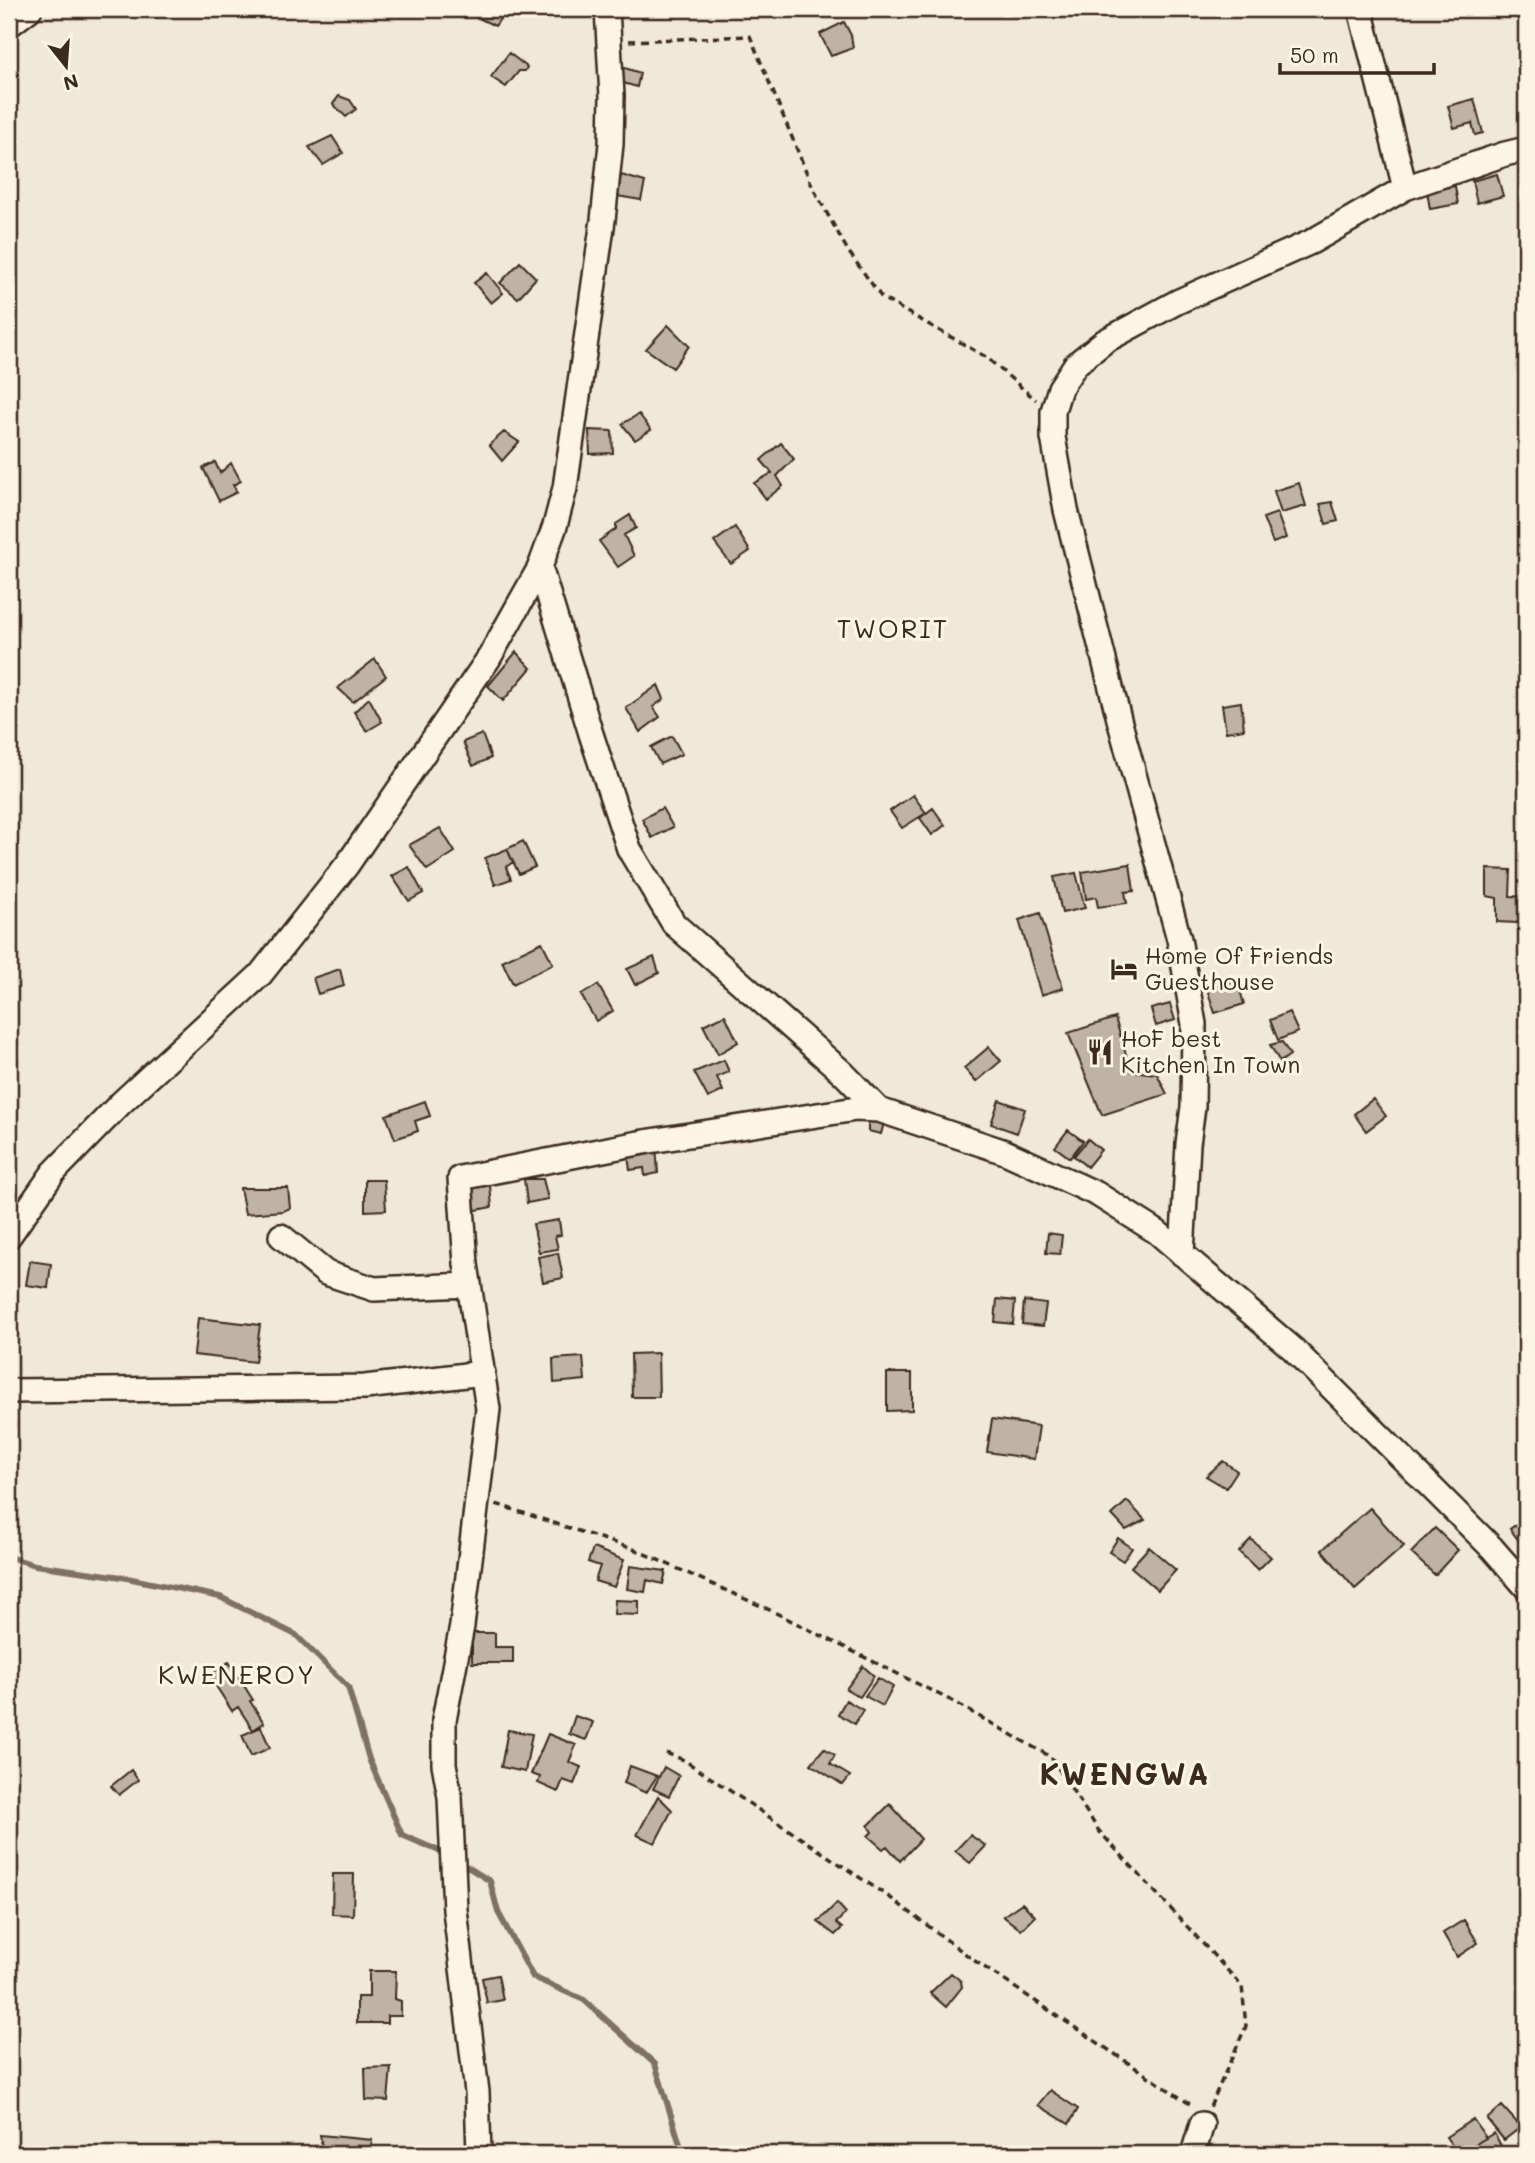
<svg xmlns="http://www.w3.org/2000/svg" width="1535" height="2163" font-family="Mali,sans-serif">
  <rect width="100%" height="100%" fill="#f0e9d9"/>
  <filter id="ink" filterUnits="userSpaceOnUse"><feTurbulence type="fractalNoise" baseFrequency=".0143" numOctaves="2"/><feDisplacementMap in="SourceGraphic" scale="14" xChannelSelector="R" yChannelSelector="G"/><feConvolveMatrix kernelMatrix="1 2 1 2 8 2 1 2 1" color-interpolation-filters="sRGB"/></filter>
  <g filter="url(#ink)">
    <g fill="none" stroke-linecap="round" stroke-linejoin="round">
      <!-- stream -->
      <path stroke="#7e7163" stroke-width="6" d="M9,1557L35,1565L122,1577L220,1597L296,1635L348,1687L369,1759L402,1835L446,1854
        M458,1861L490,1881L498,1912L533,1977L584,2000L655,2064L683,2154"/>
    </g>
    <!-- building -->
    <path fill="#beb3a4" stroke="#3b2a1e" stroke-width="2" d="M460,9H507L495,26Z
      M844,22L851,35L853,48L831,56L820,34Z
      M509,53L527,67L525,71H519L506,87L491,77Z
      M622,67L640,73L637,87L620,82Z
      M339,96L350,100L356,109L346,117L333,104Z
      M1474,99L1483,133L1475,135L1472,123L1454,128L1448,106Z
      M332,136L343,153L323,165L309,147Z
      M1497,174L1503,196L1477,203L1472,181Z
      M621,175L645,182L641,200L617,196Z
      M1455,186L1458,204L1430,209L1427,191Z
      M520,262L536,278L518,298L500,283Z
      M487,273L503,293L491,303L474,283Z
      M668,325L689,346L673,368L646,349Z
      M639,414L651,430L635,440L622,424Z
      M589,430L612,431L613,453L590,454Z
      M504,432L519,442L502,461L489,445Z
      M781,443L794,459L777,476L783,486L766,499L754,483L772,473L761,460Z
      M215,462L220,473L231,463L241,481L233,485L237,492L219,501L203,468Z
      M1299,483L1306,506L1281,513L1274,491Z
      M1332,502L1338,521L1326,524L1320,504Z
      M1277,513L1286,538L1273,543L1263,518Z
      M630,515L636,528L624,535L634,556L618,567L599,541L616,529V524Z
      M735,527L750,551L731,564L714,542Z
      M516,652L531,668L503,701L488,686Z
      M375,659L386,676L353,702L338,688Z
      M658,685L664,699L653,707L660,717L640,732L626,708Z
      M369,698L382,722L367,731L354,712Z
      M1241,702L1244,729L1226,732L1222,705Z
      M482,734L491,758L473,766L463,742Z
      M672,736L682,754L660,764L651,747Z
      M913,795L926,813L902,828L890,811Z
      M662,808L673,827L652,838L642,819Z
      M933,808L945,825L932,835L920,818Z
      M440,828L455,852L427,870L409,845Z
      M523,841L535,867L519,874L507,849Z
      M507,849L513,862L506,867L511,879L495,885L485,858Z
      M1130,864L1134,891L1125,892L1127,903L1098,907L1096,897L1086,899L1082,872Z
      M409,867L423,893L409,901L392,876Z
      M1487,869L1511,870L1510,896L1526,897L1525,920L1518,921L1517,923L1497,922V898L1487,896Z
      M1076,873L1085,908L1062,913L1054,877Z
      M1040,913L1063,988L1041,995L1019,920Z
      M542,942L553,964L513,984L502,961Z
      M654,957L659,973L635,985L627,969Z
      M340,969L344,986L318,994L313,978Z
      M1237,980L1244,1004L1215,1013L1207,989Z
      M598,985L613,1011L596,1021L581,995Z
      M1170,1004L1175,1020L1156,1026L1151,1009Z
      M1289,1012L1298,1032L1278,1040L1270,1020Z
      M725,1015L738,1042L718,1054L703,1025Z
      M1115,1018L1131,1071L1157,1074L1167,1094L1102,1115L1068,1033Z
      M1282,1042L1290,1055L1280,1062L1270,1045Z
      M989,1047L1001,1061L976,1082L964,1068Z
      M724,1060L729,1072L717,1077L723,1091L708,1098L694,1072Z
      M1373,1099L1386,1116L1366,1131L1354,1114Z
      M999,1100L1025,1109L1017,1133L991,1124Z
      M425,1101L430,1116L415,1121L418,1131L395,1139L386,1115Z
      M868,1119H885L881,1134L868,1131Z
      M1068,1130L1083,1141L1070,1158L1055,1147Z
      M1088,1139L1101,1150L1087,1167L1074,1156Z
      M656,1145L658,1173L645,1176L644,1168L630,1170L627,1149Z
      M524,1179H543L548,1199L527,1203Z
      M365,1180H384L386,1210L365,1211Z
      M490,1185L492,1207L471,1211L467,1186Z
      M240,1188H288L290,1208L283,1211L245,1214Z
      M559,1220L561,1235L555,1236L558,1249L539,1252L533,1224Z
      M1048,1233L1062,1235L1060,1254L1046,1253Z
      M558,1253L563,1278L543,1282L538,1257Z
      M30,1261L51,1264L48,1288L26,1285Z
      M997,1299L1015,1301L1013,1324L995,1322Z
      M1024,1301L1046,1304L1043,1326L1022,1324Z
      M198,1318L260,1325L255,1362L194,1355Z
      M658,1353L659,1397H632L631,1354Z
      M583,1357L585,1380L554,1383L553,1359Z
      M887,1373H912V1410L887,1411Z
      M992,1419L1039,1426L1034,1459L987,1452Z
      M1223,1461L1237,1471L1226,1488L1206,1476Z
      M1127,1501L1145,1520L1126,1530L1112,1515Z
      M1370,1508L1404,1546L1355,1589L1322,1550Z
      M1526,1517V1550L1510,1529Z
      M1435,1528L1458,1550L1435,1575L1411,1553Z
      M1118,1538L1132,1548L1123,1561L1109,1552Z
      M1251,1539L1271,1557L1258,1570L1239,1552Z
      M1149,1547L1176,1570L1158,1590L1131,1567Z
      M593,1548L624,1560L614,1587L595,1581L600,1566L588,1562Z
      M630,1566L666,1571L663,1584L647,1580L645,1592L627,1589Z
      M615,1600L639,1601V1615L614,1614Z
      M472,1633H495V1647H513V1663H472Z
      M229,1662L253,1700L250,1701L264,1723L253,1730L238,1707L232,1711L209,1675Z
      M863,1666L874,1676L860,1697L846,1689Z
      M878,1678L893,1687L883,1706L865,1696Z
      M846,1700L863,1710L855,1724L838,1714Z
      M575,1716L593,1722L586,1740L569,1734Z
      M261,1727L270,1748L251,1756L242,1735Z
      M508,1730L532,1734L525,1772L501,1767Z
      M548,1734L576,1745L569,1762L581,1767L574,1784L563,1780L558,1792L538,1783L540,1777L531,1774Z
      M824,1748L835,1755L830,1764L850,1776L843,1785L811,1764Z
      M630,1766L657,1776L646,1793L624,1783Z
      M664,1767L679,1776L669,1796L653,1789Z
      M131,1770L138,1780L119,1795L111,1786Z
      M658,1796L672,1810L655,1843L637,1835Z
      M890,1804L921,1839L900,1861L887,1846L883,1849L868,1836L872,1832L868,1826Z
      M970,1835L986,1846L970,1863L955,1851Z
      M333,1874H354L353,1915L332,1914Z
      M837,1903L846,1913L836,1923L842,1928L835,1935L818,1922Z
      M1022,1903L1035,1916L1021,1930L1003,1916Z
      M1464,1920L1478,1943L1457,1957L1443,1933Z
      M369,1971H396L395,1999L401,2001V2016H387V2023H357V1997H369Z
      M951,1973L961,1981L962,1987L946,2007L930,1993Z
      M498,1975L503,2000L487,2003L482,1978Z
      M391,2067L388,2101L366,2100L365,2068Z
      M1050,2090L1078,2109L1069,2124L1038,2105Z
      M1502,2106L1521,2127L1504,2140L1487,2119Z
      M1473,2119L1486,2138L1458,2154L1446,2137Z
      M1494,2133L1504,2151L1496,2154H1483L1476,2144Z
      M320,2135L372,2140L370,2154H323Z"/>
    <g fill="none" stroke-linecap="round" stroke-linejoin="round">
      <!-- minor casing -->
      <g stroke="#3b2a1e" stroke-width="28">
        <path id="minor" d="M1360,9L1405,188
          M9,25L30,9
          M540,567L591,734L629,849L674,924L843,1073L879,1110L1005,1152L1097,1194L1157,1232L1293,1349L1492,1548L1526,1587
          M9,1236L53,1173L121,1103L260,975L347,865L489,658L540,567L555,526L565,488L603,220L611,144L612,96L607,9
          M281,1236L326,1273L374,1289L469,1285
          M1182,1254L1188,1144L1193,1107L1194,1024L1179,939L1120,723L1066,510L1053,437V411L1060,388L1076,364L1105,341L1177,302L1311,242L1405,188L1505,154L1526,149
          M9,1391L365,1387L483,1373
          M479,2154L477,2092L455,1910L450,1797L444,1764V1720L462,1626L488,1409L466,1264L460,1178L644,1142L856,1109L879,1110
          M1193,2154L1202,2124"/>
      </g>
      <!-- path -->
      <path stroke="#3b2a1e" stroke-width="3.5" stroke-dasharray="7 5" stroke-linecap="butt" d="M629,41L750,36L813,188L848,251L882,298L986,357L1036,400
        M496,1504L636,1550L772,1611L952,1701L1051,1757L1099,1831L1242,1986L1246,2026L1210,2107
        M666,1753L684,1760L892,1899L975,1961L1193,2106"/>
      <!-- minor -->
      <use href="#minor" stroke="#fcf5e5" stroke-width="23"/>
    </g>
  </g>
  <!-- icons -->
  <defs>
    <g id="hotel-bare" transform="scale(2.1)"><path d="M-6-4.5h1.5V1H6V5H4.5V3h-9V5H-6ZM-4 0a1.8 1.8 0 1 1 3.6 0ZM.5 0V-2.5h3Q6-2.5 6 0Z" fill="#3b2a1e" stroke="#fcf5e5" stroke-width="2.5" paint-order="stroke"/></g>
    <g id="restaurant-bare" transform="scale(2.1)"><path d="M-5-6h1v4h1v-4h1v4h1v-4h1v5L-1.5 .5V6h-2V.5L-5-1ZM5-6V6H3V1.5H1.5Q1.5-4 5-6Z" fill="#3b2a1e" stroke="#fcf5e5" stroke-width="2.5" paint-order="stroke"/></g>
  </defs>
  <g fill-rule="evenodd">
    <use href="#hotel-bare" x="1124" y="969"/>
    <use href="#restaurant-bare" x="1100" y="1052"/>
  </g>
  <g text-anchor="middle" stroke-width="6" stroke-linejoin="round" paint-order="stroke">
    <!-- poi labels -->
    <g font-size="23" fill="#3b2a1e" stroke="#fcf5e5" text-anchor="start">
      <text x="1145" y="964">Home Of Friends<tspan x="1145" dy="26">Guesthouse</tspan></text>
      <text x="1121" y="1047">HoF best<tspan x="1121" dy="26">Kitchen In Town</tspan></text>
    </g>
    <!-- quarter labels -->
    <g font-size="26" letter-spacing="2" fill="#3b2a1e" stroke="#fcf5e5">
      <text x="893" y="638">TWORIT</text>
      <text x="237" y="1684">KWENEROY</text>
    </g>
    <!-- district labels -->
    <g font-size="30" font-weight="bold" letter-spacing="2" fill="#3b2a1e" stroke="#fcf5e5">
      <text x="1125" y="1785">KWENGWA</text>
    </g>
  </g>
  <!-- margin -->
  <rect width="1535" height="2163" fill="none" stroke="#fcf5e5" stroke-width="35"/>
  <rect x="18" y="18" width="1500" height="2128" fill="none" stroke="#3b2a1e" stroke-width="2.5" filter="url(#ink)"/>
  <!-- north arrow -->
  <g transform="translate(66 66) rotate(163)" stroke="#fcf5e5" stroke-width="5" paint-order="stroke">
  <path d="M0-5L12 26L0 18L-12 26Z" fill="#3b2a1e"/>
  <text y="-10" font-size="19" font-weight="bold" text-anchor="middle" fill="#3b2a1e">N</text>
  </g>
  <!-- scale -->
  <path d="M1280 63v10h154v-10" fill="none" stroke="#3b2a1e" stroke-width="3.5"/>
  <text x="1290" y="63" font-size="21" fill="#3b2a1e" stroke="#fcf5e5" stroke-width="5" paint-order="stroke">50 m</text>
</svg>
